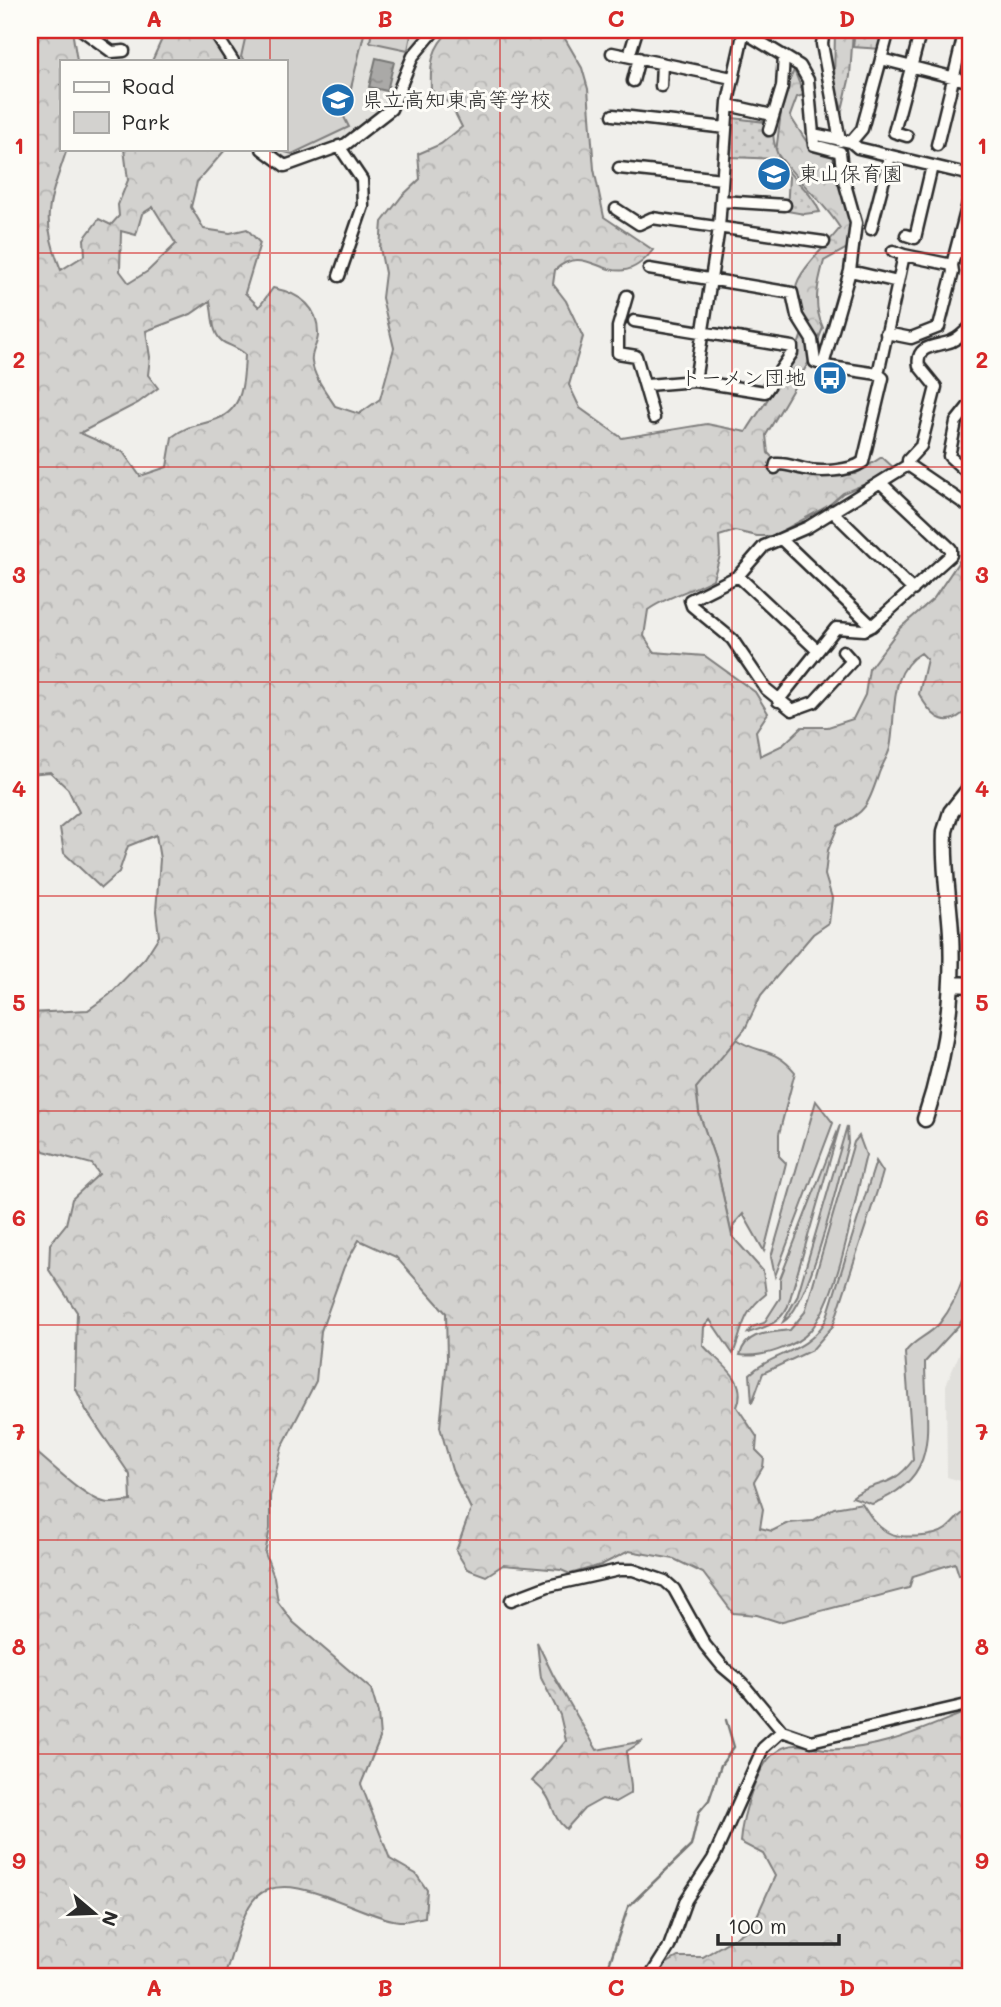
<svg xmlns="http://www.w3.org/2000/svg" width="1001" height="2007" font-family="Mali,'Klee One',sans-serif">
  <defs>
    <pattern id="forest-crowns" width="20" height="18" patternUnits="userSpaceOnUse" patternTransform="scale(1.75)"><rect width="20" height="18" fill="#d3d2cf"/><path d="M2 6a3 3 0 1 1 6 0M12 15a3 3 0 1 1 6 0" fill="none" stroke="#b5b4b2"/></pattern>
    <pattern id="park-dots" width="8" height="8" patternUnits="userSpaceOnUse" patternTransform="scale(1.75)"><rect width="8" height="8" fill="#d3d2cf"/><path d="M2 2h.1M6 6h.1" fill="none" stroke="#b5b4b2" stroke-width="1.8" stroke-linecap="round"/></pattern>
    <pattern id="water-ripples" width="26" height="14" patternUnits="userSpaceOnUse" patternTransform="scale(1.75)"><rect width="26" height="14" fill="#aaa9a7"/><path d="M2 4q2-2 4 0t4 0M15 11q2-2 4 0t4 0" fill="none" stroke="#8b8a88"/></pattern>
  </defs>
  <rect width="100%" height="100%" fill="#f0efeb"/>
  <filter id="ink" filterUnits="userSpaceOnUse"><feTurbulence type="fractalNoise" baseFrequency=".0143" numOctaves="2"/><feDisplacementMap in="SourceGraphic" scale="14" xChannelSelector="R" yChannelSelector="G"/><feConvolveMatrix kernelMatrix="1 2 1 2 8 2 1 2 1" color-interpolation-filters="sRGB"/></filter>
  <g filter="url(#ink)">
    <!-- built -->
    <path fill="#e1e0dc" d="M216,30H432L410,54L388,108L345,140L284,163L266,149H285V61H236Z
      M971,1336V1484L947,1477L946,1385L960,1352Z"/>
    <!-- green -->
    <path fill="#d3d2cf" stroke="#7f7e7d" stroke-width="2" d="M247,30H365L344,117L349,127L292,154L285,152V61H245L241,57Z
      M372,30H412L408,50L370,42Z
      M734,1038C759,1055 775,1047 795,1072L779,1134V1156L786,1163L764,1251L743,1214L734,1224L732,1236L715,1159L699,1113L696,1088Z
      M816,1101L833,1123L775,1276L771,1257Z
      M840,1125L788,1306C779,1324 766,1327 748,1333L752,1327L764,1323L780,1298V1279Z
      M847,1126L848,1144C838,1179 810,1307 783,1322L797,1297Z
      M859,1136L866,1155C854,1201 840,1296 810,1331C796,1347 761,1358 740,1355C746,1331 770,1333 790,1330L805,1312L854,1142Z
      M876,1161L883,1172L881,1179L833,1326L812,1350L763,1373L752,1403L750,1374C773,1352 807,1354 826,1320Z
      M971,1259V1306L959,1325L925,1362C925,1427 944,1476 872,1504L852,1497C874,1480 891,1490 913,1460L905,1353C911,1341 930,1335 939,1324C957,1302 961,1282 971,1259Z"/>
    <!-- forest -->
    <path fill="url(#forest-crowns)" stroke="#7f7e7d" stroke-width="2" fill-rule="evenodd" d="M30,30H72L77,61H61V149H67C50,201 39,216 61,270L85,255L84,239L99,219L111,225L119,216L118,205L128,180L124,149H226L197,182L191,207L204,229L230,233L247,229L260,243L245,293L259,307L273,288C298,293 319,306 318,335C318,344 310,353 312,362C314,378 327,393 335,406L359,414L380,399L394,348L382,298L385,273L380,248L382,222L402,196L420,179L418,154L441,144L462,127L451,105L431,90C430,65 431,47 451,30H567L564,37L582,68L588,89L594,169L604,217L653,250C613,301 590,237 555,270L553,284L566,301L583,337L569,385L580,408L622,438L707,424L746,432C767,398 792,370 803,330C807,318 796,302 796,288C797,272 829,243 840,228C822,199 796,180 776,152L783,96L794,70L804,95L797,97L790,116L810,147L834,153C831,178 844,182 850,204C853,218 849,234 847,248L824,261C817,285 813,305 823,328L810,360L766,435L768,453L785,470L832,475L855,474L882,457L894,468L875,480L843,493L828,506L773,536H757L735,531L719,536L720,556L713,579C692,591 667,596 648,610L644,636L654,652L705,656L755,692L768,713L756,731L760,756L783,745L802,727H828L853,719L865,695L869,669L900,628L934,598L962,557L971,556V718L962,714C942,730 929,712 919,694L927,659L921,653C887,672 897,716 890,748C888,756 882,765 879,773C869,803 867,812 838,826L828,850L825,875L832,898L829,923L813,934L761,995L745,1029L696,1088L699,1113L715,1159L732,1236L763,1271L766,1294C741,1314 744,1327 733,1354L710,1320L704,1327L703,1345C719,1364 749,1378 737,1407L757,1437L756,1450L764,1458L763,1467L754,1482L763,1509L760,1528L772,1531L788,1523L812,1521L834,1508L862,1503C869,1514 875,1525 887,1532C899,1539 934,1538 946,1529C955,1522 960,1512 971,1509V1572L959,1575L955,1563L913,1576L909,1588L779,1622L757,1615L733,1613L703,1573L674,1559L629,1551L601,1565L570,1574L561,1570L503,1565L486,1576L467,1569L456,1551L471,1509L452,1470L440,1427L447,1359L446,1313L396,1257L359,1240L344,1267L321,1331L316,1381L282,1447L270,1496V1529L265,1553L274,1577L278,1602L293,1622L371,1689L378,1713L380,1738L361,1784L390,1859L416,1874L427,1890L425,1917C417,1918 407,1922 399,1921C360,1917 289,1866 256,1897C240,1913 233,1956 224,1977H30V1447C48,1461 87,1501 108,1503C115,1503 123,1502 131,1501L130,1475L86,1410L75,1387L77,1312L49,1270L50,1244L66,1224L72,1199L99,1174L92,1164L44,1151L30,1135V1013L88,1010L109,995L145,958L159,936L156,911L160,859L156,835L128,846L119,872L101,888L64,853L60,828L79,812L68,789L50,772L30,774ZM153,207L176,244L148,271L129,283L120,271L121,231L136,235L142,214ZM210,301C213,314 211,336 225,343C233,347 238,348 245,354C244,379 244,409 217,419C197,427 191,423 172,437L167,467L140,476L123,452L80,433L138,403L158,388L148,375L150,357L146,331L191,314Z
      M166,30H209L230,61H152Z
      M835,30H853L850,76L842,110L834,83Z
      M537,1642L553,1675L597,1750L643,1741L627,1751C626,1766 632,1778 631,1793L615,1802L602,1799L584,1809L566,1829C547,1812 558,1800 532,1781L566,1741L560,1715L541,1678Z
      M971,1710V1977H652L662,1966L678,1957H703L752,1927L775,1876L763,1854L740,1842C742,1817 756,1763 779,1750C794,1740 810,1748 826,1749C877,1752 925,1728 971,1710Z"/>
    <!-- park -->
    <path fill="url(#park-dots)" stroke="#7f7e7d" stroke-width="2" d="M855,30H882L881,49L853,47Z
      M733,118L765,122V134L773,133C776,176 805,178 820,212L804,214L787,211L789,177L775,159L731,157Z"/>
    <!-- water -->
    <path fill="url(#water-ripples)" stroke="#777775" stroke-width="2" d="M376,58L394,62L387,91L369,87Z"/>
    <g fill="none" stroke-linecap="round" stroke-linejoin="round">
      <!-- stream -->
      <path stroke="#777775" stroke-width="2.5" d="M605,1977L628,1907L691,1846L699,1812L709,1800L721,1765L734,1747L726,1720"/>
      <!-- street casing -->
      <g stroke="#2b2b2b" stroke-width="15">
        <path id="street" d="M82,30L112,52L124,51
          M213,30L233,61
          M824,30L822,44L840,141
          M744,32L800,66L808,80L813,134L851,142L862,129L889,30
          M612,53L732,78
          M629,56L637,30
          M881,59L971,82
          M633,81L639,58
          M661,86L662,63
          M728,105L772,115
          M613,115L726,128
          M769,130L782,87L784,56
          M813,134L814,145L840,152L843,177L856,223L850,271
          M907,136L894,132L921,30
          M851,142L858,148L971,175
          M937,145L965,30
          M262,149L285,166L346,144L391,109L413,56L435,30
          M619,168L722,179
          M721,201L785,205
          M616,209L639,224L652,218L824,242
          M871,229L890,156
          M906,235L915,238L932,166
          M893,251L904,255
          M956,251L971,255
          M649,269L792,293L797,316L812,340L815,362L831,367L878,374
          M339,276L363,206L362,180L339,146
          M627,296L618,327V353L636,356L654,418
          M634,321L792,347V353L765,392L695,381L647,385
          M886,333L911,338L939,327L953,272L952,265
          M823,365L850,271L898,282
          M695,381L719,228L728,102L744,30
          M971,403L956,422L949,456L971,476
          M908,465L971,508
          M775,468L776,464C787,463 794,467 804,469C820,473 850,471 863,462L883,378L878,374L904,255L952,265L971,192
          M832,511L913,590
          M781,539L872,626
          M738,576L817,650
          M843,651L852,661L814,702L792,710L766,689L732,639L692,606L690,600L738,576L764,546L808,527L908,465V460L921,446L936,387L919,366C915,344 937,347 952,341C959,338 965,332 971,326
          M778,701L836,628L864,630L872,626L951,555V549L881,483
          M30,1281V1289
          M511,1600L548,1586L619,1570H633L665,1581L674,1589L705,1645L723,1667L742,1683L782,1731L811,1741L971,1704
          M650,1977L669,1947L686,1900L713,1859L763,1748L782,1731"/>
      </g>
      <!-- secondary casing -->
      <g stroke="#2b2b2b" stroke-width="19">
        <path id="secondary" d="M952,984L971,985
          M925,1119C946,1057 954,998 951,933C949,899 943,865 945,831L951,812L971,787"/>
      </g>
      <!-- street -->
      <use href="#street" stroke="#fdfcf7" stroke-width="10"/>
      <!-- secondary -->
      <use href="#secondary" stroke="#fdfcf7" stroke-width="14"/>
    </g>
  </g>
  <!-- grid -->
  <path fill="none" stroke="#d62828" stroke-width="2" stroke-opacity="0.55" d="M270,30V61M500,30V1977M732,30V1977M270,149V1977M30,253H971M30,467H971M30,682H971M30,896H971M30,1111H971M30,1325H971M30,1540H971M30,1754H971"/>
  <!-- icons -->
  <defs>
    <g id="school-disc" transform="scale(1.75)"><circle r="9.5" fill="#1f6fb2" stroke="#fdfcf7"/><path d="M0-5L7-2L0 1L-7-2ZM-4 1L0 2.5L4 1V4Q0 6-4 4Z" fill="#fff"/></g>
    <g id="bus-disc" transform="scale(1.75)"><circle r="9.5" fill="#1f6fb2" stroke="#fdfcf7"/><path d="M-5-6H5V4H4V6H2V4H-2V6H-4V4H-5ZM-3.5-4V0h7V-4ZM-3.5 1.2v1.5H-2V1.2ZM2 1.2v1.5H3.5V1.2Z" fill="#fff"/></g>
  </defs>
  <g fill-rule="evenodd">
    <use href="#school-disc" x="338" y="100"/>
    <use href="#school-disc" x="774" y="174"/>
    <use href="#bus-disc" x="830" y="378"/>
  </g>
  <g text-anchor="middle" stroke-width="6" stroke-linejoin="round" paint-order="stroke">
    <!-- poi labels -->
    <g font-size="21" fill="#2b2b2b" stroke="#fdfcf7" text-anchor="start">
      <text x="362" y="107">県立高知東高等学校</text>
      <text x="798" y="181">東山保育園</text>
      <text x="806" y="385" text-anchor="end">トーメン団地</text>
    </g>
  </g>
  <!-- margin -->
  <rect width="1001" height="2007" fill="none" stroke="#fdfcf7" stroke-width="77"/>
  <!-- legend -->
  <rect x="60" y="60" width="228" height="91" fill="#fdfcf7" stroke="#a9a8a5" stroke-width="2"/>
  <rect x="74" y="82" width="35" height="10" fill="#fdfcf7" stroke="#a9a8a5" stroke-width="2"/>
  <text x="122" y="94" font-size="21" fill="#2b2b2b">Road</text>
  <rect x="74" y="112" width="35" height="21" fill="#d3d2cf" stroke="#a9a8a5" stroke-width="2"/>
  <text x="122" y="130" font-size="21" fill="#2b2b2b">Park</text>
  <!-- north arrow -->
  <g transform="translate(94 1913) rotate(109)" stroke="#fdfcf7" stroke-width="5" paint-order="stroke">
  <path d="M0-5L12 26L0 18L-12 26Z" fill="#2b2b2b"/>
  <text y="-10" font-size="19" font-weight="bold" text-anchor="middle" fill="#2b2b2b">N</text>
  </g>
  <!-- scale -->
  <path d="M718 1934v10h121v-10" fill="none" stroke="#2b2b2b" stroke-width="3.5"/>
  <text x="728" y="1934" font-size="21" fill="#2b2b2b" stroke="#fdfcf7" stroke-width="5" paint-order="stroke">100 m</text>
  <rect x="38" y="38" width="924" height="1930" fill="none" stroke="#d62828" stroke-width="2.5"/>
  <g font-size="23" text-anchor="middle" font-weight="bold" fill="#d62828">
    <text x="154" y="27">A</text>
    <text x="385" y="27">B</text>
    <text x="616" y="27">C</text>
    <text x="847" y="27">D</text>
    <text x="19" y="154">1</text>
    <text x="982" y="154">1</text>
    <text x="19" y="368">2</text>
    <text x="982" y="368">2</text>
    <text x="19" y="583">3</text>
    <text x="982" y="583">3</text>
    <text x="19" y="797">4</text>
    <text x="982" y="797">4</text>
    <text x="19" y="1011">5</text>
    <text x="982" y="1011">5</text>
    <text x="19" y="1226">6</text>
    <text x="982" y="1226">6</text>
    <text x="19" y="1440">7</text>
    <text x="982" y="1440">7</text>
    <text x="19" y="1655">8</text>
    <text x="982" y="1655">8</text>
    <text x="19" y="1869">9</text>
    <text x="982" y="1869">9</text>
    <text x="154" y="1996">A</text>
    <text x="385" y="1996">B</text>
    <text x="616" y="1996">C</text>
    <text x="847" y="1996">D</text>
  </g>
</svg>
